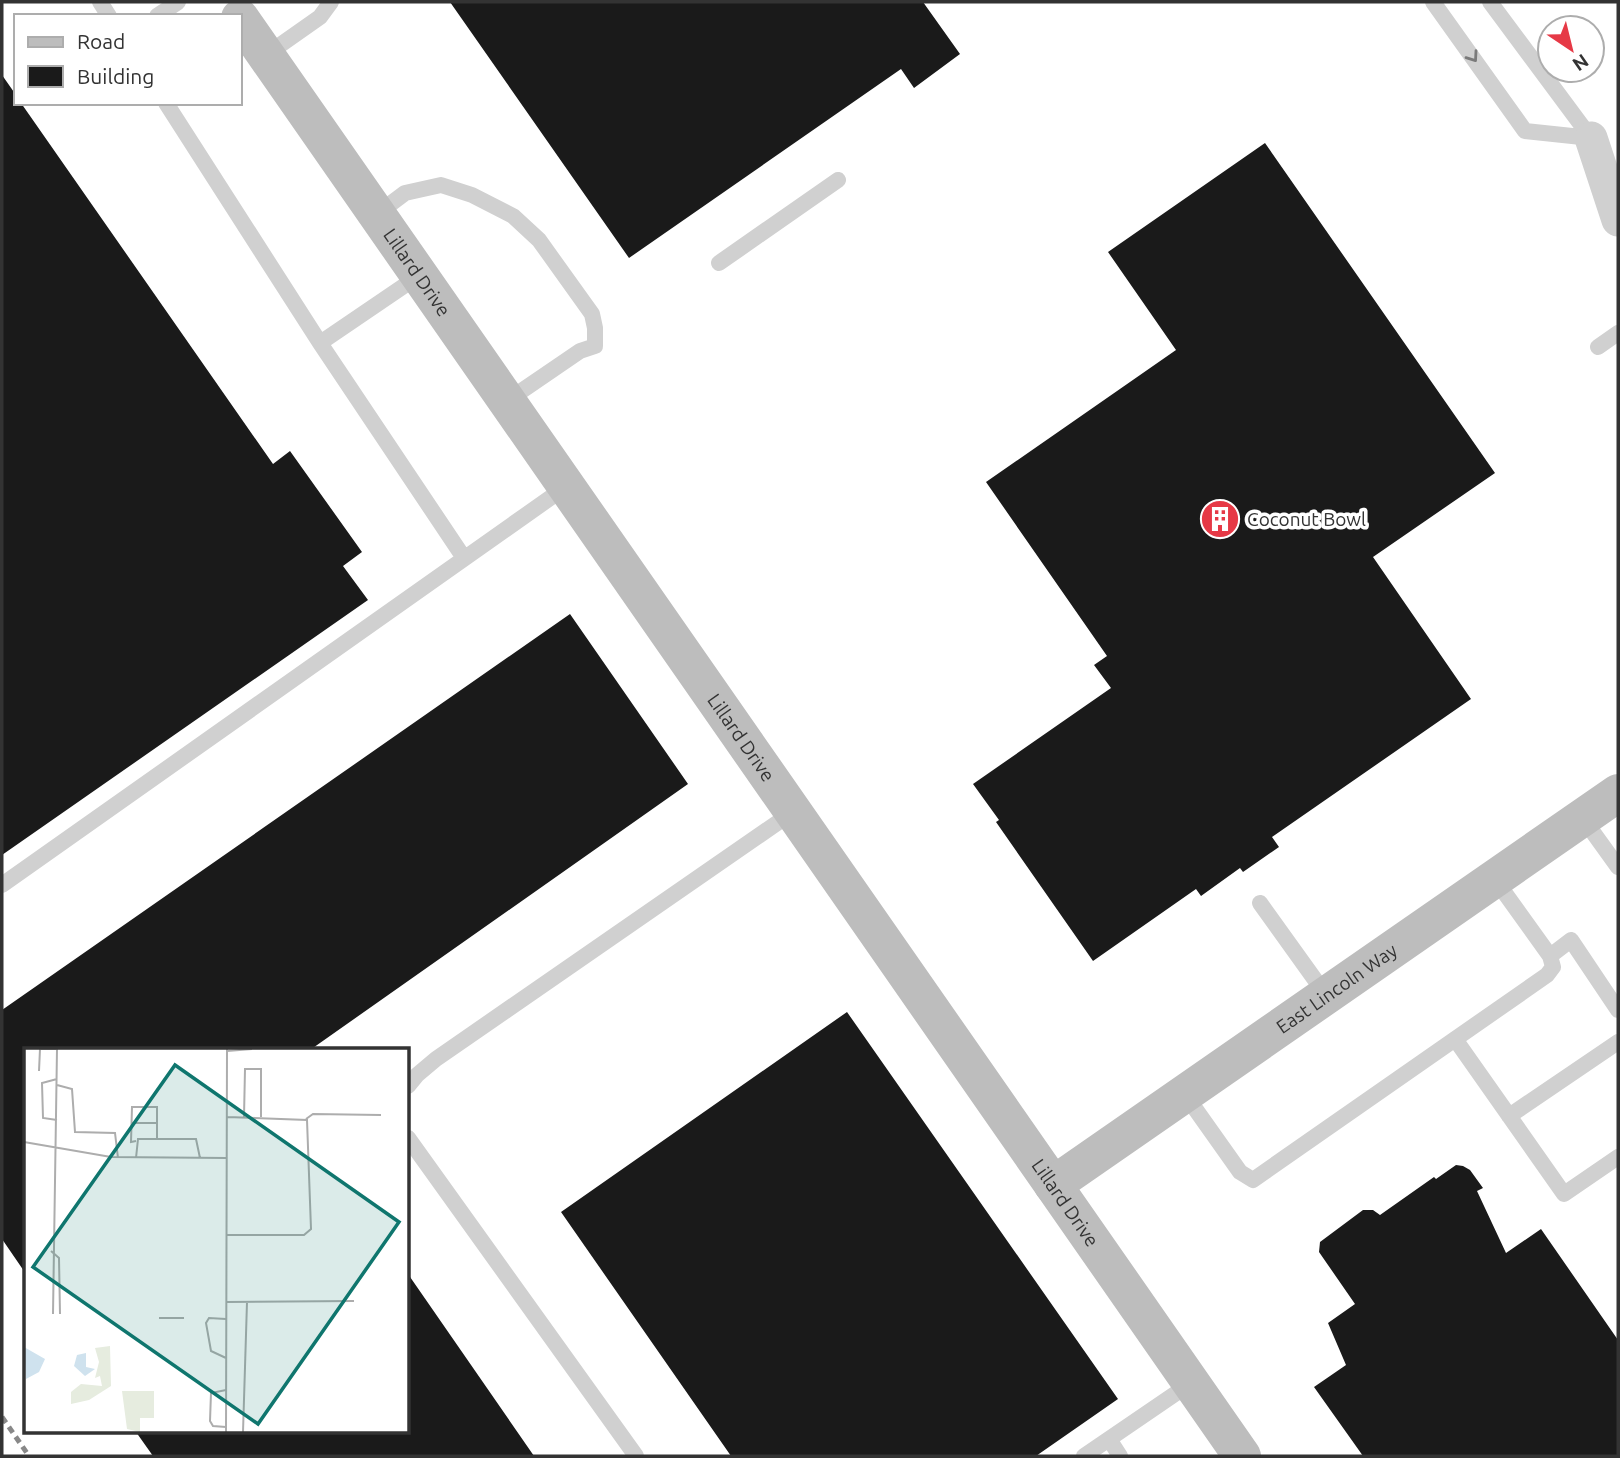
<svg xmlns="http://www.w3.org/2000/svg" width="1620" height="1458" font-family="Ubuntu,sans-serif">
  <rect width="100%" height="100%" fill="#fff"/>
  <!-- building -->
  <path fill="#1a1a1a" d="M450,2H923L960,54L914,88L901,69L629,258Z
    M2,75L16,95V103H21L273,464L290,451L362,552L343,566L368,600L2,855Z
    M1265,143L1495,473L1373,557L1471,699L1272,837L1279,847L1243,872L1240,868L1201,896L1196,889L1093,961L996,822L999,820L973,784L1111,688L1094,665L1107,656L986,482L1176,350L1108,252Z
    M570,614L688,784L310,1050H26V1274L2,1239V1010Z
    M847,1012L1118,1399L1036,1456H731L561,1212Z
    M1456,1165L1463,1166L1470,1170L1483,1188L1477,1191L1506,1253L1541,1229L1618,1340V1456H1363L1314,1387L1346,1365L1328,1323L1355,1304L1319,1252L1320,1242L1363,1210H1373L1380,1215L1434,1177L1436,1179Z
    M408,1274L534,1456H153L136,1432H408Z"/>
  <g fill="none" stroke-linecap="round" stroke-linejoin="round">
    <!-- lane -->
    <path stroke="#d0d0d0" stroke-width="16" d="M100,2L109,16
      M1433,2L1525,131L1591,138
      M1490,2L1591,138
      M157,16L178,2
      M266,55L320,17L331,2
      M166,103L320,343L464,558
      M377,214L405,193L441,185L472,195L513,216L539,240L592,314L595,328V346L580,351L507,401
      M719,263L838,180
      M320,343L420,275
      M1598,347L1618,333
      M1582,817L1618,867
      M2,885L567,486
      M1260,903L1326,995
      M1550,956L1571,940L1618,1010
      M1455,1039L1564,1194L1618,1157
      M408,1086L417,1075L436,1059L793,812
      M1184,1093L1240,1172L1253,1180L1263,1173L1547,975L1553,967L1550,956L1494,878
      M1509,1116L1618,1042
      M408,1138L636,1456
      M1109,1439L1120,1456
      M1084,1456L1191,1383"/>
    <!-- street -->
    <path stroke="#d0d0d0" stroke-width="33" d="M1591,138L1618,220"/>
    <!-- secondary -->
    <g stroke="#bdbdbd" stroke-width="38">
      <path id="s1" d="M240,18L1242,1456"/>
      <path id="s2" d="M1053,1185L1618,793"/>
    </g>
    <!-- rail -->
    <path stroke="#888" stroke-width="5" stroke-dasharray="7 5" stroke-linecap="butt" d="M2,1417L29,1456"/>
  </g>
  <!-- one-way arrows -->
  <defs><path id="oneway-chevron" d="M-2-3.5L2.5 0L-2 3.5" fill="none" stroke-width="1.6" stroke-linecap="round" stroke-linejoin="round" transform="scale(1.75)"/></defs>
  <use stroke="#7a7a7a" href="#oneway-chevron" transform="translate(1473 57) rotate(55)"/>
  <!-- icons -->
  <defs>
    <g id="building-disc" transform="scale(2.0125)"><circle r="9.5" fill="#e63946" stroke="#fff"/><path d="M-4-6H4V6H1V3H-1V6H-4ZM-2.5-4.3h1.7v1.8h-1.7ZM.8-4.3h1.7v1.8H.8ZM-2.5-1h1.7V.8h-1.7ZM.8-1h1.7V.8H.8Z" fill="#fff"/></g>
  </defs>
  <g fill-rule="evenodd">
    <use href="#building-disc" x="1220" y="519"/>
  </g>
  <g text-anchor="middle" stroke-width="7" stroke-linejoin="round" paint-order="stroke">
    <!-- street labels -->
    <g font-size="19" fill="#333" stroke="#fff">
      <text dy="7" stroke="none"><textPath href="#s1" startOffset="310">Lillard Drive</textPath></text>
      <text dy="7" stroke="none"><textPath href="#s1" startOffset="877">Lillard Drive</textPath></text>
      <text dy="7" stroke="none"><textPath href="#s2" startOffset="345">East Lincoln Way</textPath></text>
      <text dy="7" stroke="none"><textPath href="#s1" startOffset="1444">Lillard Drive</textPath></text>
    </g>
    <!-- poi labels -->
    <g font-size="19" fill="#333" stroke="#fff" text-anchor="start">
      <text x="1247" y="526">Coconut Bowl</text>
    </g>
  </g>
  <!-- overview -->
  <g transform="translate(24 1048)">
    <rect width="385" height="385" fill="#fff"/>
    <path d="M86,298L87,338L65,352L47,356V344L57,336L78,338L76,328L71,330L75,314L71,300ZM98,343H130V370H116V384L103,381Z" fill="#e6ecdf"/>
    <path d="M0,299L21,311L15,324L2,331ZM62,305V319L71,321L61,328L50,318L53,307Z" fill="#cfe2ee"/>
    <path fill="none" stroke="#adadad" stroke-width="2" d="M203,3L228,1M15,23L16,1H33M33,37L48,41L51,84L91,85L94,110M220,69L221,21H237V69M282,71L289,66L357,67M33,72L19,70L18,35L33,31M108,75H133M112,93L107,94L108,59H133V91M0,94L87,109L203,110M112,110L114,91H172L176,110M202,187H280L287,181L283,72L203,69M27,203L35,210L36,266M202,254L330,253M29,266L33,1M135,270H160M202,310L187,303L182,275L185,270L202,271M202,379L189,378L186,373L187,345L202,342M202,384L203,1M219,384L223,254"/>
    <path fill="#0f766e" fill-opacity="0.15" stroke="#0f766e" stroke-width="3.5" d="M151,17L375,174L234,376L9,219Z"/>
    <rect width="385" height="385" fill="none" stroke="#333" stroke-width="3.5"/>
  </g>
  <!-- border -->
  <rect width="1620" height="1458" fill="none" stroke="#333333" stroke-width="7"/>
  <!-- legend -->
  <rect x="14" y="14" width="228" height="91" fill="#ffffff" stroke="#adadad" stroke-width="2"/>
  <rect x="28" y="37" width="35" height="10" fill="#bdbdbd" stroke="#adadad" stroke-width="2"/>
  <text x="77" y="49" font-size="21" fill="#333333">Road</text>
  <rect x="28" y="66" width="35" height="21" fill="#1a1a1a" stroke="#adadad" stroke-width="2"/>
  <text x="77" y="84" font-size="21" fill="#333333">Building</text>
  <!-- north arrow -->
  <g transform="translate(1571 49) rotate(145)"><circle r="33" fill="#ffffff" stroke="#adadad" stroke-width="2"/>
  <path d="M0-5L12 26L0 18L-12 26Z" fill="#e63946"/>
  <text y="-10" font-size="19" font-weight="bold" text-anchor="middle" fill="#333333">N</text>
  </g>
</svg>
